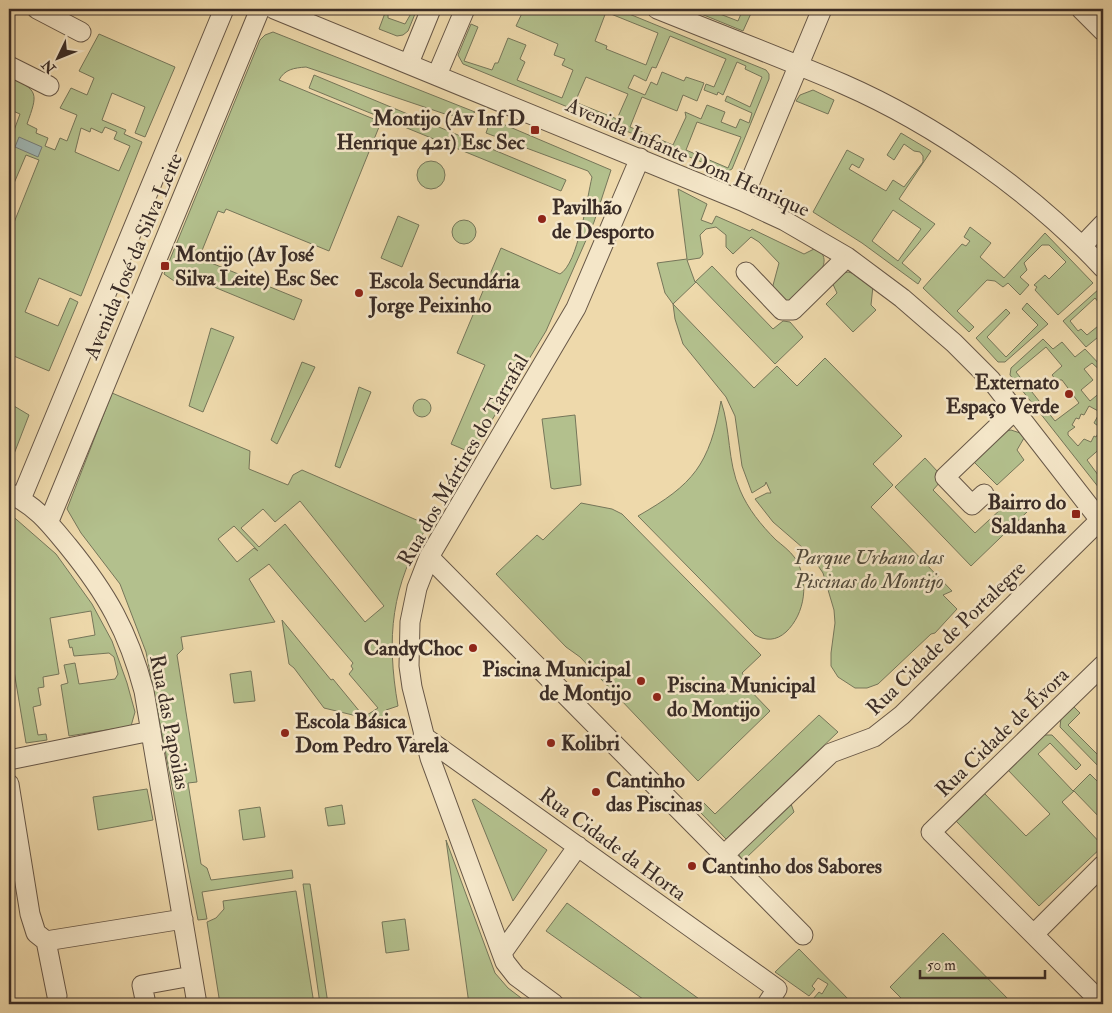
<svg xmlns="http://www.w3.org/2000/svg" width="1112" height="1013" font-family="'IM FELL Double Pica',serif">
  <rect width="100%" height="100%" fill="#eed9ab"/>
  <filter id="stains"><feTurbulence type="fractalNoise" baseFrequency=".004" numOctaves="4"/><feColorMatrix values="0 0 0 0 .2 0 0 0 0 .09 0 0 0 0 .02 0 0 0 .5 -.17"/></filter>
  <radialGradient id="worn" r=".72"><stop offset=".6" stop-color="#630" stop-opacity="0"/><stop offset="1" stop-color="#630" stop-opacity=".3"/></radialGradient>
  <!-- green -->
  <path fill="#b3c08d" stroke="#76765a" fill-rule="evenodd" d="M411,9H417L408,31L403,35L397,36L379,29L385,13L388,14V18L405,24L413,10Z
    M524,9H617L766,70L769,74V79L732,169L726,172L463,64L458,55L471,24L478,27L464,61L492,70L495,63H498L508,38L526,45L520,59L525,62L517,80L562,98L573,70L562,65L565,59L554,55L558,44L516,26ZM606,12L658,33L646,65L606,49L607,46L595,41ZM670,36L726,59L714,87L706,84L704,90L717,95L718,92L723,95L737,62L746,66L745,69L762,77L750,107L727,96L725,101L752,113L749,123L740,119L736,128L721,122L725,112L707,105L701,119L685,112L686,117L673,145L630,127L642,97L677,111L683,95L697,101L704,83L686,77L684,81L662,72L657,85L651,82L645,95L628,88L634,75L646,81L652,67L656,68ZM586,77L628,94L617,119L575,102ZM697,122L741,137L728,168L686,150Z
    M689,9H707L738,21L743,9H753L743,31Z
    M273,32L475,112L467,118L445,114L306,67C294,68 285,69 279,80L381,122L329,251L226,209L224,213L218,211L199,258L302,300L294,320L185,275L183,281L177,283L164,274L260,40L265,35Z
    M99,34L175,67L145,137L135,133L145,107L112,93L102,120L126,130L124,134L142,142L81,296L39,278L25,312L58,326L70,298L78,302L49,371L9,354V273L11,266L9,265V235L39,160L26,155L9,195V144L20,114L13,111V82H9V76C39,91 38,93 27,124L37,129L36,133L48,138L45,146L55,150L60,138L67,141L77,115L60,108L71,88L87,95L94,78L79,71ZM105,127L117,132L114,139L130,146L119,171L75,152L81,128L90,132L91,128L102,133Z
    M314,75L566,180L561,191L309,88Z
    M813,90L834,100L828,114L796,101L800,95Z
    M491,119L611,170L594,222L546,331L472,453L451,444L485,365L457,353L501,248L560,274C578,264 587,198 592,177L588,171L486,133Z
    M901,133L931,151L899,199L935,224L902,263L921,279L918,284L862,243L813,212L847,150L864,159L859,168L852,164L849,169L886,191L893,180L904,187L923,162V156L920,152L914,151L904,144L894,160L887,155ZM893,210L921,229L898,261L872,241Z
    M417 175a14 14 0 1 1 28 0a14 14 0 1 1-28 0Z
    M678,189L707,204L701,220L712,224L716,216L750,231L752,229L804,254L816,248C840,263 804,290 792,301H784L772,289L779,263L759,242L751,237L733,254L726,247V235L716,227L706,229L700,235L703,254L700,258L687,260L695,282L712,266L773,329L783,321L790,322L803,337L775,364L696,282L673,304L754,388L777,366L797,386L825,358L902,436L873,464L893,485L871,507L952,591L943,595L957,609L935,633L931,634L878,684L867,688H855L838,677L831,666V653L835,623L834,610L823,573L810,554L773,522L755,499L767,493H771L766,482L765,485L752,493L742,466L735,416L726,397L683,344L675,319L673,304L665,293L657,263L687,259Z
    M398,216L419,225L402,267L381,258Z
    M452 232a12 12 0 1 1 24 0a12 12 0 1 1-24 0Z
    M970,227L991,243L980,257L1004,278L1045,233L1093,283L1058,315L1035,290L1037,287L1034,285L1045,275L1049,279L1066,262L1049,245H1042L1024,263L1027,270L1020,277L1029,285L1020,295L1008,283L1003,287L995,281L987,280L957,311L974,327L969,332L923,288L962,244L966,246L970,241L964,237Z
    M848,272L856,274L873,286L871,305L876,310L853,332L826,304L837,293L831,280L840,274Z
    M1099,289L1103,294V308L1095,298L1070,321L1078,331L1081,329L1087,335L1103,322V333L1086,347L1063,321Z
    M1027,303L1048,324L1005,362H998L976,338L1006,309L1010,313L987,337L1006,357L1038,325L1022,309Z
    M211,328L234,337L203,412L189,406Z
    M1043,339L1053,349L1062,342L1075,357L1085,349L1103,368V373L1092,363L1084,369L1093,380L1081,390L1090,401L1102,391L1103,393V446L1087,460L1101,479L1103,478V493L1010,375L1011,368ZM1046,347L1062,366L1052,375L1056,380H1062L1079,403L1055,421L1016,372ZM1089,406L1100,412L1094,423L1101,428L1096,437L1094,436L1091,442L1084,439L1078,446L1068,435V432L1075,427L1072,425L1076,418L1079,419L1081,414L1084,415Z
    M302,362L315,367L277,444L271,440Z
    M359,387L371,392L340,468L335,466Z
    M112,393L250,451L249,469L288,485L293,475L302,470L428,525C391,586 386,637 398,706L386,710L389,720L374,725L367,715L378,708L349,674L353,669L351,666L353,663L269,564L249,579L275,622L181,637L183,649L177,655L197,782L188,783L201,864L207,868L211,880L292,870L293,878L202,892L207,919L198,920L146,652L120,584L81,533L67,509ZM300,501L384,606L365,622L285,524L259,547L241,528L263,509L275,522ZM234,526L258,551L254,548L237,562L218,539Z
    M413 408a9 9 0 1 1 18 0a9 9 0 1 1-18 0Z
    M721,401C731,430 727,461 740,490C748,509 761,525 776,540C782,545 790,551 795,558C810,581 805,614 786,632C776,641 766,641 755,635L638,516C694,484 709,465 721,401Z
    M9,403L29,415L9,467Z
    M575,415L581,485L554,489L551,488L542,419Z
    M1011,430L1020,433L1024,438L1017,450L1024,460L997,485L972,460L1002,432Z
    M925,458L938,472L935,475L941,481L933,490L975,533L1014,497L1028,511L971,566L895,487Z
    M581,503L612,509L622,514L761,655L742,673L745,677L744,684L770,711L698,781L580,657L566,647L496,574L537,535L543,540Z
    M9,513L56,554L92,604L112,641L127,683L135,712L131,726L69,736L61,685L68,683L64,665L75,663L79,684L115,679L118,674L114,657L109,653L74,656L72,647L70,648L68,640L95,635L91,611L50,618L59,674L43,677L44,687L38,688L41,705L33,707L38,735L46,734L47,740L26,743L13,665H9Z
    M282,620L331,680L333,679L365,718L324,708L294,668L289,664Z
    M251,671L255,701L234,703L230,674Z
    M1073,706L1080,713L1068,725L1103,760V771L1060,727L1061,718Z
    M819,715L838,732L726,839L701,813L704,803L715,814Z
    M1044,735H1052L1081,765L1076,770L1050,743L1038,754L1073,791L1090,774L1103,787V821L1074,791L1062,802L1103,846L1039,906L956,821L983,792L1026,836L1050,814L1007,769Z
    M147,789L153,820L98,830L93,797Z
    M475,799L547,850L513,901L472,800Z
    M791,804L794,812L746,858L742,859L737,852Z
    M342,805L345,824L328,826L325,808Z
    M260,807L265,837L243,840L239,810Z
    M446,840L495,973L508,988L529,1004H469Z
    M303,884H310L328,1004H320Z
    M296,891L314,1004H220L207,922L216,918L224,909L223,901Z
    M567,903L706,1004H650L546,931Z
    M405,919L409,950L386,953L382,922Z
    M943,933L1013,1004H907L890,987Z
    M799,949L853,1004H820L813,999L819,992L822,994L828,984L818,978L812,986L815,989L809,996L775,972Z"/>
  <!-- water -->
  <path fill="#9fb7b5" stroke="#777f7c" d="M19,137L42,147L38,157L15,147Z"/>
  <g fill="none" stroke-linecap="round" stroke-linejoin="round">
    <!-- minor casing -->
    <g stroke="#675747" stroke-width="21">
      <path id="minor" d="M37,9L81,32
        M274,9L742,201L785,221L847,257L902,298L954,343L991,380L1103,524
        M657,9C719,34 782,58 843,84C937,125 1033,193 1103,268
        M1081,9L1103,31
        M409,63L431,9
        M9,66L49,86
        M437,75L465,9
        M742,201L822,9
        M1082,246L1103,224
        M746,272L782,310H793L847,257
        M9,493C37,507 49,523 68,546C107,594 128,631 144,691L197,1004
        M984,494L972,505L945,477L1015,410
        M21,499L224,9
        M49,521L260,9
        M429,557L803,935
        M423,736L777,989L767,1004
        M9,760L151,731
        M9,784L30,914L36,933L46,941L57,996
        M725,854L831,753L874,737L902,715L1100,520
        M1034,934L1103,865
        M46,941L183,919
        M502,953L578,846
        M146,1004L142,985L192,976
        M554,1004L516,976L505,962L430,758L412,687L409,666L410,622L417,588L429,557L576,308L640,158
        M1103,1004L931,832L1103,665"/>
    </g>
    <!-- minor -->
    <use href="#minor" stroke="#f4e6c8" stroke-width="19"/>
  </g>
  <!-- markers -->
  <g fill="#8f2418" stroke="#f4e6c8" stroke-width="2">
    <rect x="530" y="125" width="10" height="10" rx="2.5"/>
    <circle cx="542" cy="219" r="5"/>
    <rect x="160" y="261" width="10" height="10" rx="2.5"/>
    <circle cx="359" cy="293" r="5"/>
    <circle cx="1069" cy="394" r="5"/>
    <rect x="1071" y="509" width="10" height="10" rx="2.5"/>
    <circle cx="473" cy="648" r="5"/>
    <circle cx="641" cy="681" r="5"/>
    <circle cx="657" cy="697" r="5"/>
    <circle cx="285" cy="733" r="5"/>
    <circle cx="551" cy="743" r="5"/>
    <circle cx="596" cy="792" r="5"/>
    <circle cx="692" cy="866" r="5"/>
  </g>
  <g text-anchor="middle" stroke-width="5" stroke-linejoin="round" paint-order="stroke">
    <!-- poi labels -->
    <g font-size="21" font-weight="bold" fill="#3a2c26" stroke="#f4e6c8" text-anchor="start">
      <text x="525" y="125" text-anchor="end">Montijo (Av Inf D<tspan x="525" dy="24">Henrique 421) Esc Sec</tspan></text>
      <text x="552" y="214">Pavilhão<tspan x="552" dy="24">de Desporto</tspan></text>
      <text x="175" y="261">Montijo (Av José<tspan x="175" dy="24">Silva Leite) Esc Sec</tspan></text>
      <text x="369" y="288">Escola Secundária<tspan x="369" dy="24">Jorge Peixinho</tspan></text>
      <text x="1059" y="389" text-anchor="end">Externato<tspan x="1059" dy="24">Espaço Verde</tspan></text>
      <text x="1066" y="509" text-anchor="end">Bairro do<tspan x="1066" dy="24">Saldanha</tspan></text>
      <text x="463" y="655" text-anchor="end">CandyChoc</text>
      <text x="631" y="676" text-anchor="end">Piscina Municipal<tspan x="631" dy="24">de Montijo</tspan></text>
      <text x="667" y="692">Piscina Municipal<tspan x="667" dy="24">do Montijo</tspan></text>
      <text x="295" y="728">Escola Básica<tspan x="295" dy="24">Dom Pedro Varela</tspan></text>
      <text x="561" y="750">Kolibri</text>
      <text x="606" y="787">Cantinho<tspan x="606" dy="24">das Piscinas</tspan></text>
      <text x="702" y="873">Cantinho dos Sabores</text>
    </g>
    <!-- street labels -->
    <g font-size="21" fill="#3a2c26" stroke="#f4e6c8">
      <text transform="translate(688 157) rotate(24)" y="7">Avenida Infante Dom Henrique</text>
      <text transform="translate(133 256) rotate(-67)" y="7">Avenida José da Silva Leite</text>
      <text transform="translate(463 460) rotate(-60)" y="7">Rua dos Mártires do Tarrafal</text>
      <text transform="translate(946 638) rotate(-44)" y="7">Rua Cidade de Portalegre</text>
      <text transform="translate(170 722) rotate(79)" y="7">Rua das Papoilas</text>
      <text transform="translate(1002 732) rotate(-44)" y="7">Rua Cidade de Évora</text>
      <text transform="translate(613 844) rotate(36)" y="7">Rua Cidade da Horta</text>
    </g>
    <!-- park labels -->
    <g font-size="21" font-style="italic" fill="#524a3b" stroke="#f4e6c8">
      <text x="869" y="564">Parque Urbano das<tspan x="869" dy="24">Piscinas do Montijo</tspan></text>
    </g>
  </g>
  <!-- margin -->
  <rect width="1112" height="1013" fill="none" stroke="#eed9ab" stroke-width="30"/>
  <rect x="10" y="10" width="1092" height="993" fill="none" stroke="#3a2c26" stroke-width="2.5"/>
  <rect x="15" y="15" width="1082" height="983" fill="none" stroke="#3a2c26"/>
  <!-- north arrow -->
  <g transform="translate(58 58) rotate(227)" stroke="#f4e6c8" stroke-width="4" paint-order="stroke">
  <path d="M0-4L9 19L0 12L-9 19Z" fill="#3a2c26"/>
  <text y="-8" font-size="14" font-weight="bold" text-anchor="middle" fill="#3a2c26">N</text>
  </g>
  <!-- scale -->
  <path d="M920 970v8h125v-8" fill="none" stroke="#3a2c26" stroke-width="2.5"/>
  <text x="927" y="970" font-size="15" fill="#3a2c26" stroke="#f4e6c8" stroke-width="4" paint-order="stroke">50 m</text>
  <rect width="100%" height="100%" filter="url(#stains)"/>
  <rect width="100%" height="100%" fill="url(#worn)"/>
</svg>
